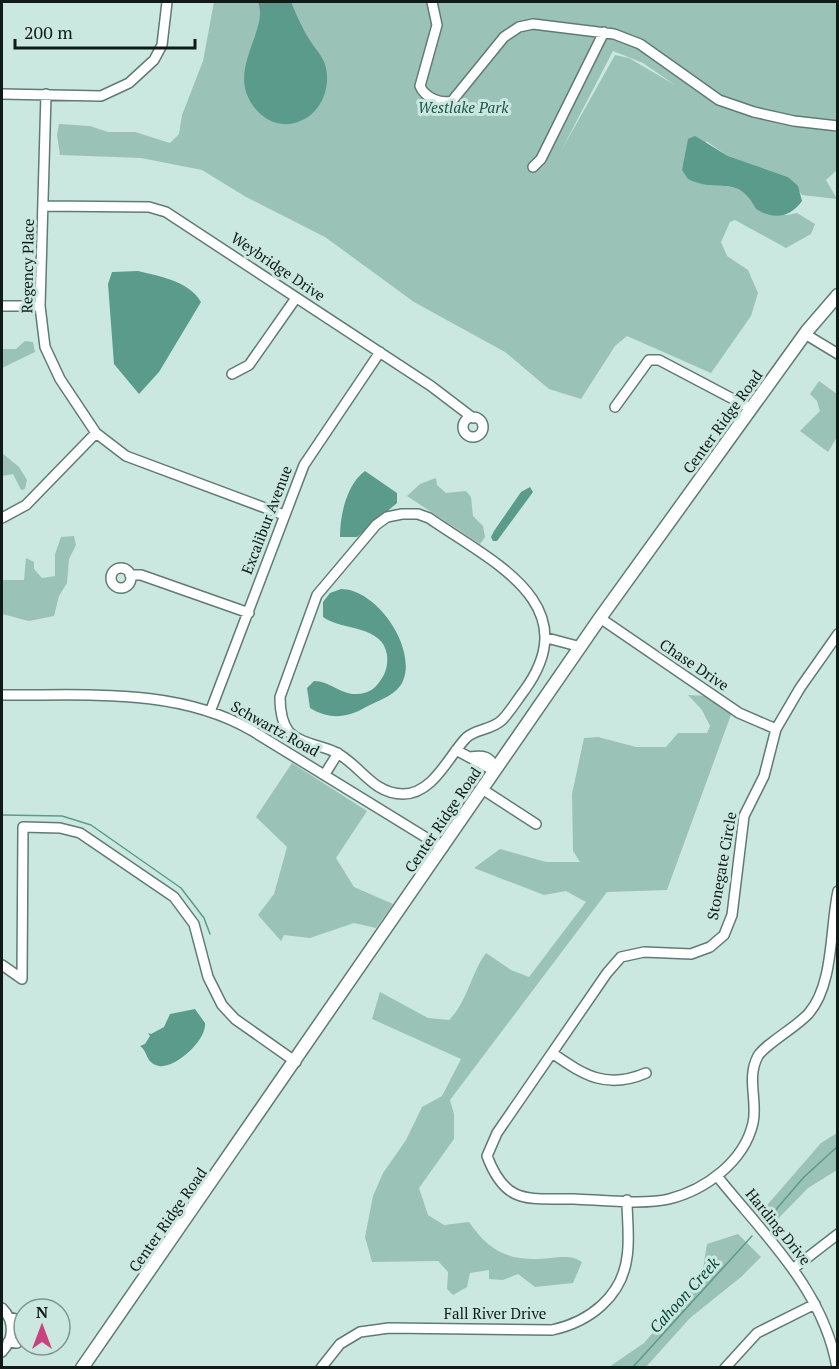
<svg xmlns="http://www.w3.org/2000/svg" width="839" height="1369" font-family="'PT Serif',serif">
  <rect width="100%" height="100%" fill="#cbe8e0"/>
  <!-- green -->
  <path fill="#9ac2b7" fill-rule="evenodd" d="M214,2H837V170L826,180L837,199L802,195L788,177L728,156L706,141L710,184C734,187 745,186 756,209L787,215L797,213L815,224L811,234L786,248L735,220L730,222L721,242L727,256L748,270L758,293L751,316L711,373L627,336L615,346L581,399L549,389L505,352L414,302L325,237L246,197L202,170L141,158L60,155L57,135L59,124L90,126L108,132H135L170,143L179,134L182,115L203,61ZM613,51L643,63L675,85L629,58L615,55L561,151Z
    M25,341L33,342L35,352L2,368V349H16Z
    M819,381L837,394V437L828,452L800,431L820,411L817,401L810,394Z
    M2,453L19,467L27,480L25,489L21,490L13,474L2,476Z
    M436,478L437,485L446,493L466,491L471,497L473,516L483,526L485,537L480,544L407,496L420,484Z
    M74,536L76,545L69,559L67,583L59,596L54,616L29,621L2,614V580H24L26,558L34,562V569L42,578L55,576V554L61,537Z
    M688,695L709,696L732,712L667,890L607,892L450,1100L454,1114V1139L419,1188L428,1215L444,1225L469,1222C491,1254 512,1262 550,1258C563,1257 572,1255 582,1262L573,1283L535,1287L518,1274L503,1280L489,1279V1270L470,1273L467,1287L453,1295L447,1289L448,1272L438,1261L372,1262L365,1237L373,1196L383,1173L406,1140L422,1107L442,1096L461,1059L372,1019L380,992L428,1018L449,1020C468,1001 470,975 486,953L511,970L529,977L586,902L566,891L544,895L474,868L500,849L546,862H580L573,851L572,794L584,738L598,737L636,747H666L678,733H707L710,726L702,710Z
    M292,763L367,811L336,858L354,887L393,904L376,928L354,923L310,938L284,935L281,941L258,915L274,894L287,847L256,817Z
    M837,1133V1170L808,1188L772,1225L761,1214L762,1211L821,1143Z
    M738,1234L761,1257L741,1277L690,1318L646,1367H609L644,1343L702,1275L707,1244Z"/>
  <!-- water -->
  <path fill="#5a9b8b" d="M258,2H291C296,14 302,28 309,39C317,52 326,58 327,75C329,124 272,144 249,99C231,65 269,28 258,2Z
    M695,136L728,156L788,177L798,186L802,201C790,218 773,220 756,209C738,173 717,194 688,179L682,170L688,139Z
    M138,271C159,276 189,281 201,302L159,372L139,394L114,364L108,284L112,272Z
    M365,471L397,493V503L357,537H340C340,516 346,485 365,471Z
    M530,487L533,492L497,541H493L491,537L494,531L521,492Z
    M341,589C377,589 417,648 403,681C397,695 379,700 366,707C347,718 330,720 310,708L307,688L314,681C330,681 341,695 357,694C367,694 375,689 380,681C386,673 388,665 387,655C383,625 343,631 323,617V602L330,593Z
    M195,1009L205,1023C207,1040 175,1069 159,1066C145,1063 148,1051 140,1046L145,1044L150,1036L148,1033L151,1034L164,1027L170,1014Z"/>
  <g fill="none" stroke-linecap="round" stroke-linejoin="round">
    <!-- stream -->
    <path stroke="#5a9b8b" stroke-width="1.5" d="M2,815L62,816L91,825L181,888L204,918L210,934
      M766,1221L804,1177L838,1146
      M632,1368L752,1236"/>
    <!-- minor casing -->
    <g stroke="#607b74" stroke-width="12">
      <path id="minor" d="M432,2L437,25L420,86C425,98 441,104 452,101L504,37L519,27L533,24L614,34L640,44L719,100L754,112L794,121L838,126
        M2,94L101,96L129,83L154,60L162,45L167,2
        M46,94L40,306L45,347L60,379L96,433L126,456L284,515
        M533,167L541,159L604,32
        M44,206L149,207L166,212L431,386L473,418
        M2,306H40
        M805,334L838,354
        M232,374L249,365L296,298
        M615,407L649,360H659L752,409
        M463 427a10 10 0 1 1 20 0a10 10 0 1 1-20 0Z
        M402,514H418L429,518C491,561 588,604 524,691C517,700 510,712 502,720C492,730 475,729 466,738C448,757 433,794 403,794C372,794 360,764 335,752C320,745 301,744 289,732C282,723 280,708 280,697L317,595L376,525L387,517Z
        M2,518L26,505L96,433
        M111 578a10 10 0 1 1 20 0a10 10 0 1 1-20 0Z
        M130,575H141L249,613
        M600,618L739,713L776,729
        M838,634L800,688L776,729L764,776L744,816L732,915L724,935L710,947L691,954L644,952L621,957L607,973L497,1133L487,1156C506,1206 528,1198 574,1199C600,1200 645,1205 669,1199C705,1190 744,1162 753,1123C758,1101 746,1078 758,1056C765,1044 797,1027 809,1013C834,984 830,927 838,891
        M547,638L581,647
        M2,695C85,696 176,687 251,730L443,848
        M210,712L304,465L380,352
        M456,750L489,768H496
        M470,757C484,755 489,756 496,768
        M325,774L338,753
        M482,789L536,824
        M2,965L22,979
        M22,979L23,827L60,828L80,833L174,897L194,924L208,977L222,1005L235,1019L296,1062
        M552,1053C584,1075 606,1090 646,1073
        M717,1176C764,1235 824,1290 837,1368
        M794,1268L838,1234
        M2,1308C15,1321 14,1339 2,1352
        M9,1317L19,1320L24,1327
        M8,1342L17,1343L24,1335
        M321,1368L340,1344L360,1332L389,1328L552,1330C589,1322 622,1297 627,1257C630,1239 627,1219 627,1200
        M725,1368L757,1333L815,1304"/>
    </g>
    <!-- major casing -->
    <g stroke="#607b74" stroke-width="15">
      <path id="major" d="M82,1368L600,618L807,331L838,295"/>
    </g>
    <!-- minor -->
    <use href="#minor" stroke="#fff" stroke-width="9"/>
    <!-- major -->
    <use href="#major" stroke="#fff" stroke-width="12"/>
  </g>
  <g text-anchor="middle" stroke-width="6" stroke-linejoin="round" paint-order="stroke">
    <!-- park labels -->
    <g font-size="15" font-style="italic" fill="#1e5449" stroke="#cbe8e0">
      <text x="463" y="113">Westlake Park</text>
    </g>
    <!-- street labels -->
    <g font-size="15" fill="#101a17" stroke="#cbe8e0">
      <text transform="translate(28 266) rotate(-89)" y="5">Regency Place</text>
      <text transform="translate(278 267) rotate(34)" y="5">Weybridge Drive</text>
      <text transform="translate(723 422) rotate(-54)" y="5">Center Ridge Road</text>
      <text transform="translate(267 520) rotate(-69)" y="5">Excalibur Avenue</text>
      <text transform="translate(694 665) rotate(34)" y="5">Chase Drive</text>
      <text transform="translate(275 729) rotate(29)" y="5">Schwartz Road</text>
      <text transform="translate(443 820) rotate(-56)" y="5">Center Ridge Road</text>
      <text transform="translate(722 866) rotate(-80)" y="5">Stonegate Circle</text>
      <text transform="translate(168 1220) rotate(-55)" y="5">Center Ridge Road</text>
      <text transform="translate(778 1227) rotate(51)" y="5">Harding Drive</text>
      <text x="495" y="1319">Fall River Drive</text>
    </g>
    <!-- water labels -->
    <g font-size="16" font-style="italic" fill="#074338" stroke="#cbe8e0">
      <text transform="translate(684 1295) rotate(-48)" y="6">Cahoon Creek</text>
    </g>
  </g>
  <!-- border -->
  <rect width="839" height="1369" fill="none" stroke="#101a17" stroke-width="6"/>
  <!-- north arrow -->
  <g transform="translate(42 1327)"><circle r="28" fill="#cbe8e0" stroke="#809690" stroke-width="1.5"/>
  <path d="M0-4.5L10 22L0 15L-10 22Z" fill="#c9417e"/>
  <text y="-9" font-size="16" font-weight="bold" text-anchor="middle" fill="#101a17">N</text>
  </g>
  <!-- scale -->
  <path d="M15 39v9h180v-9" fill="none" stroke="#101a17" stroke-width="3"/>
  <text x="24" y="39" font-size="18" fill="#101a17" stroke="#cbe8e0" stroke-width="4.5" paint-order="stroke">200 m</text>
</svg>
